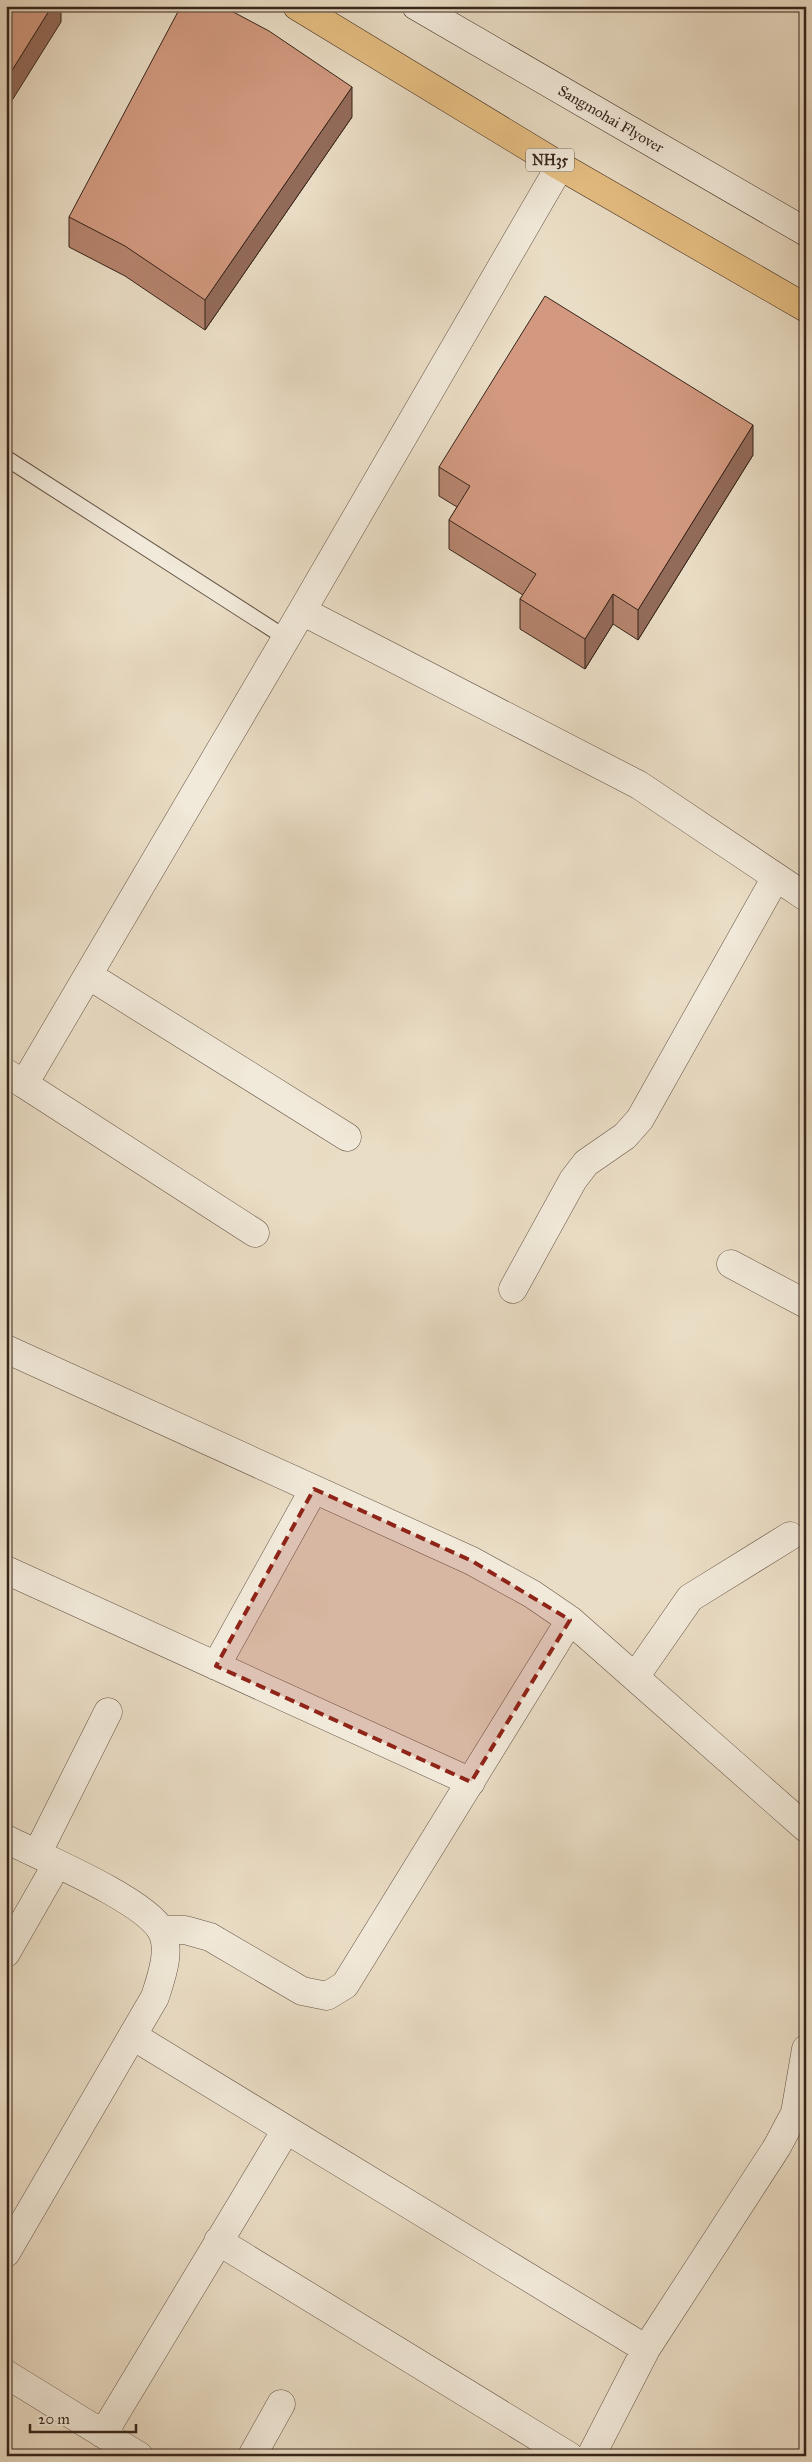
<svg xmlns="http://www.w3.org/2000/svg" width="812" height="2462" font-family="'IM FELL Great Primer',serif">
  <rect width="100%" height="100%" fill="#eaddc5"/>
  <filter id="stains"><feTurbulence type="fractalNoise" baseFrequency=".004" numOctaves="4"/><feColorMatrix values="0 0 0 0 .2 0 0 0 0 .09 0 0 0 0 .02 0 0 0 .5 -.17"/></filter>
  <radialGradient id="worn" r=".72"><stop offset=".6" stop-color="#630" stop-opacity="0"/><stop offset="1" stop-color="#630" stop-opacity=".3"/></radialGradient>
  <g fill="none" stroke-linecap="round" stroke-linejoin="round">
    <!-- lane casing -->
    <g stroke="#645346" stroke-width="17">
      <path id="lane" d="M6,458L286,638"/>
    </g>
    <!-- street casing -->
    <g stroke="#645346" stroke-width="29">
      <path id="street" d="M560,166L302,611L639,785L806,897
        M88,975L347,1137
        M6,1073L24,1084L302,611
        M24,1084L255,1233
        M731,1264L806,1304
        M513,1289L573,1180L586,1163L625,1136L640,1119L776,877
        M6,1349L472,1561L532,1594L570,1620L806,1828
        M6,1570L471,1782
        M216,1666L314,1489
        M635,1677L690,1598L790,1536
        M6,1839C41,1857 143,1899 161,1930C172,1949 161,1978 155,1997L6,2253
        M37,1854L108,1712
        M161,1930H185L210,1937L302,1991L327,1996L345,1985L570,1620
        M6,1953L57,1864
        M133,2036L646,2349
        M218,2241L569,2456
        M6,2374L139,2456
        M103,2434L286,2130
        M252,2456L281,2404
        M591,2456L646,2349L777,2147L795,2113L806,2049"/>
    </g>
    <!-- secondary casing -->
    <g stroke="#37251b" stroke-width="29">
      <path id="secondary" d="M416,6L806,232"/>
    </g>
    <!-- highway casing -->
    <g stroke="#37251b" stroke-width="29">
      <path id="highway" d="M297,6L560,166L806,308"/>
    </g>
    <!-- lane -->
    <use href="#lane" stroke="#f1e9d9" stroke-width="15"/>
    <!-- street -->
    <use href="#street" stroke="#f1e9d9" stroke-width="28"/>
    <!-- secondary -->
    <use href="#secondary" stroke="#f1e9d9" stroke-width="28"/>
    <!-- highway -->
    <use href="#highway" stroke="#e5be82" stroke-width="28"/>
  </g>
  <!-- wall -->
  <path fill="#b5846e" stroke="#37251b" d="M352,117L205,330L125,276L69,247V217Z
    M753,455L638,640L613,624L585,669L520,629V599L523,595L449,549V520L457,507L439,496V467Z"/>
  <!-- shaded-wall -->
  <path fill="#936b5a" stroke="#37251b" d="M52,6H61V22L6,110V80Z
    M352,87V117L205,330V300Z
    M753,425V455L638,640V610Z
    M613,594V624L585,669V639Z"/>
  <!-- building -->
  <path fill="#d29980" stroke="#37251b" d="M6,6H52L6,80Z
    M181,6H222L269,31L352,87L205,300L125,246L69,217Z
    M545,296L753,425L638,610L613,594L585,639L520,599L536,574L449,520L470,486L439,467Z"/>
  <!-- marked area -->
  <path fill="#8f2418" fill-opacity="0.2" stroke="#8f2418" stroke-width="4" stroke-dasharray="10 6" stroke-linejoin="round" d="M314,1489L472,1561L570,1620L471,1782L216,1666Z"/>
  <g text-anchor="middle" stroke-width="4" stroke-linejoin="round" paint-order="stroke">
    <!-- shield labels -->
    <rect fill="#f1e9d9" stroke="#6f6054" stroke-width="1" x="526" y="148.5" width="48" height="23" rx="4"/>
    <g font-size="14" font-weight="bold" fill="#37251b">
      <text x="550" y="165">NH35</text>
    </g>
    <!-- street labels -->
    <g font-size="15" fill="#37251b" stroke="#f1e9d9">
      <text transform="translate(611 119) rotate(30)" y="5">Sangmohai Flyover</text>
    </g>
  </g>
  <!-- margin -->
  <rect width="812" height="2462" fill="none" stroke="#eaddc5" stroke-width="25"/>
  <rect x="8" y="8" width="797" height="2447" fill="none" stroke="#37251b" stroke-width="2.5"/>
  <rect x="12" y="12" width="787" height="2437" fill="none" stroke="#37251b"/>
  <!-- scale -->
  <path d="M30 2424v8h106v-8" fill="none" stroke="#37251b" stroke-width="2.5"/>
  <text x="38" y="2424" font-size="15" fill="#37251b" stroke="#f1e9d9" stroke-width="4" paint-order="stroke">20 m</text>
  <rect width="100%" height="100%" filter="url(#stains)"/>
  <rect width="100%" height="100%" fill="url(#worn)"/>
</svg>
